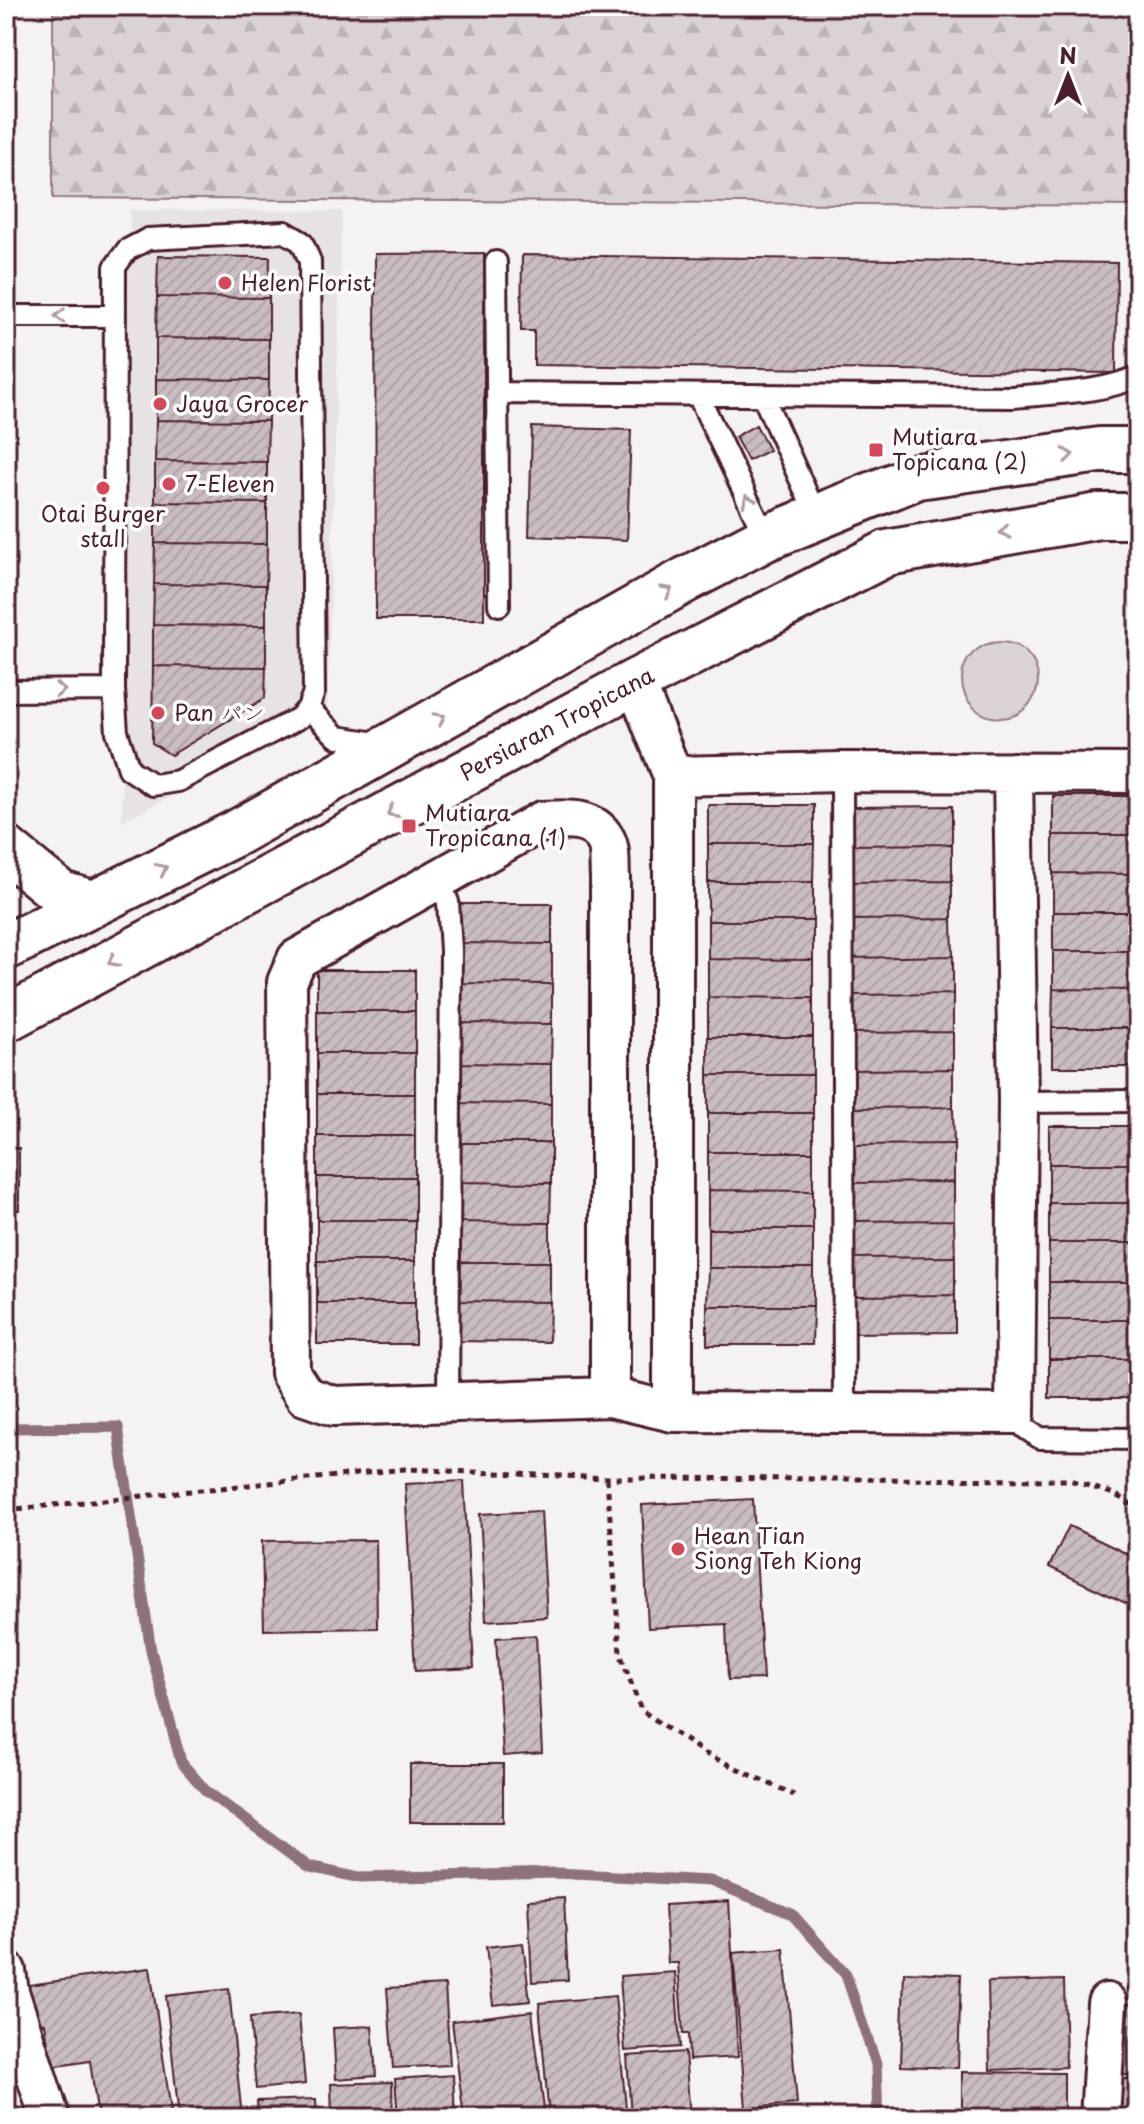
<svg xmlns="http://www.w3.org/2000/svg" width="1144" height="2124" font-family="'Playpen Sans','Klee One',sans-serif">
  <defs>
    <pattern id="forest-firs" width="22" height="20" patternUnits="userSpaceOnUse" patternTransform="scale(2)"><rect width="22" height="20" fill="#dbd2d5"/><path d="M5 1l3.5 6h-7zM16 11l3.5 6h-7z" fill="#bdb4b7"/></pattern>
    <pattern id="building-hatch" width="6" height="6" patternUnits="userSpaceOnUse" patternTransform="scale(2)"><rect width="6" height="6" fill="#cabdc1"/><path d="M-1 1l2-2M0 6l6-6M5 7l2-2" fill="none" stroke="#afa2a6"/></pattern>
  </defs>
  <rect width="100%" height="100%" fill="#f4f2f2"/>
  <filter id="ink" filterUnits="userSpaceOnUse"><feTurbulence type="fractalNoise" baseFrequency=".0125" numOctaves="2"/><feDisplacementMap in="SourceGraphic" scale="16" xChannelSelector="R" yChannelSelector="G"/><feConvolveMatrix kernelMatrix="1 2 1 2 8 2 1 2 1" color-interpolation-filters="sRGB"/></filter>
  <g filter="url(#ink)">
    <!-- built -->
    <path fill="#e7e2e3" d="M130,210L342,211L327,719L122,821Z"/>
    <!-- green -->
    <path fill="#dbd2d5" stroke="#927880" stroke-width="2" d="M962 680a38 38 0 1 1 76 0a38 38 0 1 1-76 0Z"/>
    <!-- forest -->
    <path fill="url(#forest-firs)" stroke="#927880" stroke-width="2" d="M53,6H1138V206L53,198Z"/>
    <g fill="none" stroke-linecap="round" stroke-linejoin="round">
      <!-- stream -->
      <path stroke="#8d727a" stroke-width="11" d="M6,1428L118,1427L151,1651L181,1762L206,1791L310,1867L360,1878L557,1873L710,1881L792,1914L846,1975L876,2064L878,2118"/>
    </g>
    <!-- building -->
    <path fill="url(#building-hatch)" stroke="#4a1f2b" stroke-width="2" d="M484,253V619H376L375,254Z
      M522,255L1117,263L1116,373L534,365V331H521Z
      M158,256L270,257L269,298L157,297Z
      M157,297L269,298V339L156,338Z
      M156,338L269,339V380L156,379Z
      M156,379L269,380L268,421L156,420Z
      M156,420L268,421L267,462L155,461Z
      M756,425L769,450L748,461L735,437Z
      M532,427L631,430L627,540L529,536Z
      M155,461L267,462V503L155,502Z
      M155,502L267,503V544L155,543Z
      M155,543L267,544L266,585L154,584Z
      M154,584L266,585V626L153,625Z
      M153,625L266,626V667L153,666Z
      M153,666L266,667L265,698L171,755L152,743Z
      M1053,796H1138V835H1053Z
      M708,805H814V844H708Z
      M952,806V844L848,845V807Z
      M1053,835H1138V874L1053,873Z
      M708,844H814L813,882H708Z
      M952,844V881L848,882V845Z
      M1053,873L1138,874V912H1053Z
      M952,881V919L849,920L848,882Z
      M708,882H813V921H708Z
      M457,904H552V944L457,943Z
      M1053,912H1138V951H1053Z
      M952,919L953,956L849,958V920Z
      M708,921H813V960L708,959Z
      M457,943L552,944V984L456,983Z
      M1053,951H1138V990L1053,989Z
      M953,956V994L849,995V958Z
      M708,959L813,960V998L708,997Z
      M317,970H415V1011H317Z
      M456,983L552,984V1024L456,1023Z
      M1053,989L1138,990V1028H1052Z
      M953,994V1032L849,1033V995Z
      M708,997L813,998V1037H708Z
      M317,1011H415V1053H317Z
      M456,1023L552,1024L551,1064L456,1063Z
      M1052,1028H1138V1067H1052Z
      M953,1032V1069L849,1070V1033Z
      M708,1037H813V1075H708Z
      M317,1053H415V1094H317Z
      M456,1063L551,1064V1104L456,1103Z
      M953,1069V1107L850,1108L849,1070Z
      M708,1075H813V1113H708Z
      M317,1094H415V1136H317Z
      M456,1103L551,1104V1143H455Z
      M953,1107L954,1144L850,1145V1108Z
      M708,1113H813V1152H708Z
      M1049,1126H1138V1164H1049Z
      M317,1136H415V1177H317Z
      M455,1143H551V1183L455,1182Z
      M954,1144V1182L851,1183L850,1145Z
      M6,1148H19V1210H6Z
      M708,1152H813V1191L708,1190Z
      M1049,1164H1138V1203H1049Z
      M317,1177H415V1220H317Z
      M455,1182L551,1183L550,1223L454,1222Z
      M954,1182V1220L851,1221V1183Z
      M708,1190L813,1191V1229H708Z
      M1049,1203H1138V1243H1049Z
      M317,1220H415V1261H317Z
      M954,1220L955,1257L851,1258V1221Z
      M454,1222L550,1223V1262H454Z
      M708,1229H813V1268H708Z
      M1049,1243H1138V1282H1049Z
      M955,1257V1295L851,1296V1258Z
      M317,1261H415V1303H317Z
      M454,1262H550V1302L454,1301Z
      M708,1268H813V1306H707Z
      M1049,1282H1138V1320H1049Z
      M955,1295V1332L851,1333V1296Z
      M454,1301L550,1302L549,1342L454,1341Z
      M317,1303H415V1344H317Z
      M707,1306H813L812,1345H707Z
      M1049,1320H1138V1359H1049Z
      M1049,1359H1138V1398H1049Z
      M464,1481L474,1668L415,1671L405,1484Z
      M753,1499L763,1679L728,1680L726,1624L648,1628L642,1505Z
      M541,1511L547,1617L486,1621L480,1514Z
      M1069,1526L1138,1559V1609L1049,1567Z
      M376,1540L377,1628L264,1630L262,1541Z
      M536,1635L542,1753L503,1756L496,1638Z
      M410,1764H503V1822H410Z
      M564,1898L568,1980L532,1982L528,1900Z
      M729,1901L738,2057L689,2060L688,2034H683L678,1963H668L665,1905Z
      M523,1943L530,2001L493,2005L486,1947Z
      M784,1949L797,2104L746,2108L733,1953Z
      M150,1968L172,2118H98L90,2061L51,2067L45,2023L27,2026L21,1986Z
      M675,1972L680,2047L625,2051L620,1976Z
      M904,1972L961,1974L958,2068L901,2066Z
      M1064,1980L1066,2067L990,2070L988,1982Z
      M445,1985L450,2065L393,2068L387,1988Z
      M229,1989L242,2118H179L166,1996Z
      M615,1996L627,2118H549L539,2003Z
      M1094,2004H1138V2075H1093Z
      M532,2011L545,2118H464L452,2021Z
      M299,2014L305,2084L256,2089L250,2018Z
      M372,2026L376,2076L336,2079L333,2028Z
      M685,2052L690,2118H631L627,2056Z
      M962,2072L1064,2073V2118H962Z
      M453,2075L455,2118H398L395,2079Z
      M1093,2079H1138V2118H1093Z
      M392,2082L393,2118H332L331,2084Z
      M316,2099L317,2118H258L257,2101Z"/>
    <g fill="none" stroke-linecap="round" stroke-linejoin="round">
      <!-- lane casing -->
      <g stroke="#4a1f2b" stroke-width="26">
        <path id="lane" d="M285,232L302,242L310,261L314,692L308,708L299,718L178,781L153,785L129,769L117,732L114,690L115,267L127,250L148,239Z
          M496,262L499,605
          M6,316H114
          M499,393L1013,397C1050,393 1105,393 1138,376
          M698,395L766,538
          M763,396L817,517
          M6,691L114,690
          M308,708L337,737L383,744
          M842,772L844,1414
          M438,879L448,902L451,950L448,1402
          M1018,1102L1138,1101
          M1015,1414L1025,1428L1040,1438L1138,1439"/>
      </g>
      <!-- street casing -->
      <g stroke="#4a1f2b" stroke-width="44">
        <path id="street" d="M635,682L673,776V1412
          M673,776L842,772L1138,773
          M610,1397V877C609,867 611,848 605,839C592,816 564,820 542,821L297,959L287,982L290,1373L305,1396L334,1406L610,1397L673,1412L1015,1414L1018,1102L1013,772
          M6,1971L9,1992L50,2118
          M1100,2118L1107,2003"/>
      </g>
      <!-- secondary casing -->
      <g stroke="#4a1f2b" stroke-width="50">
        <path id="secondary" d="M6,849L61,894L92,903
          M6,947L236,833L687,579L766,538L918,476L1100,450H1138
          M6,1019L635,682L887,553L1099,516H1138"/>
      </g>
      <!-- path -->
      <path stroke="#4a1f2b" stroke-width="5" stroke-dasharray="6 6" stroke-linecap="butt" d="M607,1478L620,1653L641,1710L706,1754L794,1795
        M6,1510L405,1469L607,1478L1070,1480L1114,1494L1138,1508"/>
      <!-- lane -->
      <use href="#lane" stroke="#fff" stroke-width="20"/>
      <!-- street -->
      <use href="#street" stroke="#fff" stroke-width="38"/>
      <!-- secondary -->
      <use href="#secondary" stroke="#fff" stroke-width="44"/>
    </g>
    <!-- one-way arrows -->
    <defs><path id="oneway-chevron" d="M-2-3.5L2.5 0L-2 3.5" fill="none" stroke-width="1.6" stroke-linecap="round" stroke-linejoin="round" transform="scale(2)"/></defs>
    <g stroke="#ae9aa0">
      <use href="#oneway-chevron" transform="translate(60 316) rotate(180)"/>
      <use href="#oneway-chevron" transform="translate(1068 455) rotate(-8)"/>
      <use href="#oneway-chevron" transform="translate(748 500) rotate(-115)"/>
      <use href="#oneway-chevron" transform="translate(1005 532) rotate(170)"/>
      <use href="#oneway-chevron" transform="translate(667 591) rotate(-29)"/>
      <use href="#oneway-chevron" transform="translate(60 690) rotate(-1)"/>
      <use href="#oneway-chevron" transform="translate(440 718) rotate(-29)"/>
      <use href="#oneway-chevron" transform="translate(392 812) rotate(152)"/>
      <use href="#oneway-chevron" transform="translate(162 869) rotate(-26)"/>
      <use href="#oneway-chevron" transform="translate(113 961) rotate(152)"/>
    </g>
  </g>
  <!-- markers -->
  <g fill="#d1495b" stroke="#fff" stroke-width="3">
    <circle cx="225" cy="283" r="8"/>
    <circle cx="160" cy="404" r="8"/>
    <rect x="868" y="442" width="16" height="16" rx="4"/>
    <circle cx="169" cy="484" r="8"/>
    <circle cx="103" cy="488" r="8"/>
    <circle cx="158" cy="713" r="8"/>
    <rect x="401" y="818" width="16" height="16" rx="4"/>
    <circle cx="678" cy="1549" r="8"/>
  </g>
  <g text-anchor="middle" stroke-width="7" stroke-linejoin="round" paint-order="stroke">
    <!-- poi labels -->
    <g font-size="22" fill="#4a1f2b" stroke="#fff" text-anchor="start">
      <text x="241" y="291">Helen Florist</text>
      <text x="176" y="412">Jaya Grocer</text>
      <text x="892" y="445">Mutiara<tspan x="892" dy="25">Topicana (2)</tspan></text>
      <text x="185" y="492">7-Eleven</text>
      <text x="103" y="522" text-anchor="middle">Otai Burger<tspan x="103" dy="25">stall</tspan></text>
      <text x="174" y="721">Pan パン</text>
      <text x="425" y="821">Mutiara<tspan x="425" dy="25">Tropicana (1)</tspan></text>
      <text x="694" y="1544">Hean Tian<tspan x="694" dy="25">Siong Teh Kiong</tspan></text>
    </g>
    <!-- street labels -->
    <g font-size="22" fill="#4a1f2b" stroke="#fff">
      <text transform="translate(557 724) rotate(-28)" y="8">Persiaran Tropicana</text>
    </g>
  </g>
  <!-- margin -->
  <rect width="1144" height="2124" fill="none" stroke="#fff" stroke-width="32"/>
  <rect x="16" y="16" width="1112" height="2092" fill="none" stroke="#4a1f2b" stroke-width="3" filter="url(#ink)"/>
  <!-- north arrow -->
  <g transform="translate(1068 76)" stroke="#ffffff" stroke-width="6" paint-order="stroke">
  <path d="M0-6L14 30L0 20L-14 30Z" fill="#4a1f2b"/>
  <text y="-12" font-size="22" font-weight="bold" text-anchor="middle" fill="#4a1f2b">N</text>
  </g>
</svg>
